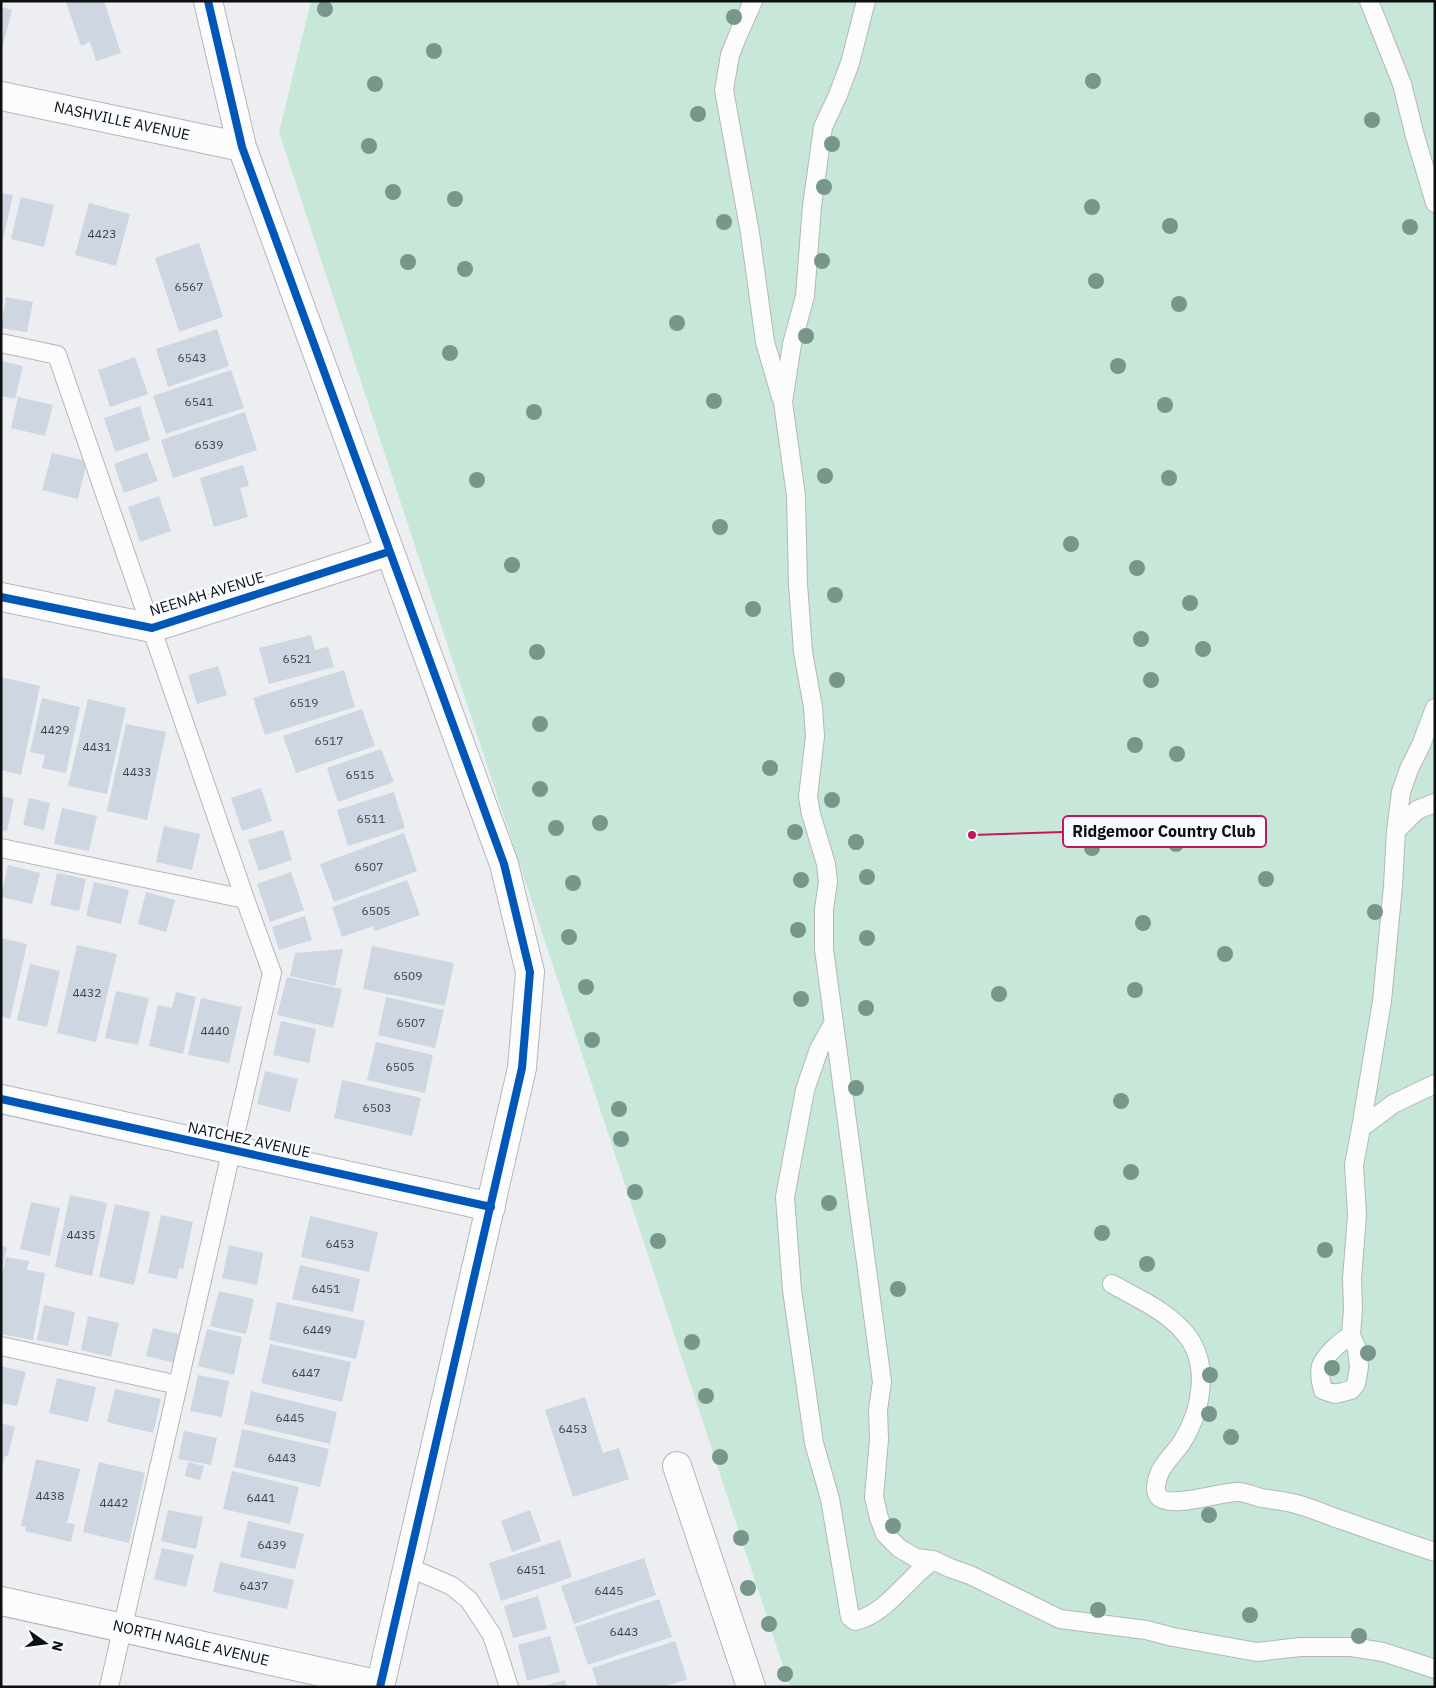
<svg xmlns="http://www.w3.org/2000/svg" width="1436" height="1688" font-family="'IBM Plex Sans',sans-serif">
  <rect width="100%" height="100%" fill="#eceef1"/>
  <!-- green -->
  <path fill="#c7e8d8" d="M311,1H1435V1687H790L279,132Z"/>
  <!-- building -->
  <path fill="#ced6e2" d="M104,1L121,53L96,61L90,42L81,46L66,2Z
    M1,7L12,10L3,45H1Z
    M1,193L13,195L2,244H1Z
    M21,197L54,205L44,247L11,239Z
    M89,203L130,214L116,266L75,255Z
    M199,243L223,317L179,332L155,258Z
    M6,297L33,302L27,332L1,328Z
    M217,329L229,366L168,387L156,349Z
    M135,357L148,394L110,407L98,370Z
    M1,361L23,366L15,399L1,396Z
    M231,370L244,408L166,434L153,396Z
    M18,397L53,405L45,436L11,428Z
    M140,406L150,440L115,452L104,418Z
    M245,412L257,450L173,478L161,440Z
    M147,452L158,481L124,493L114,464Z
    M52,453L87,461L78,499L42,490Z
    M243,465L249,486L240,488L248,517L214,527L200,478Z
    M159,496L171,531L140,542L128,507Z
    M311,635L315,650L328,647L334,667L269,684L259,648Z
    M218,666L227,695L197,704L188,675Z
    M344,670L355,707L265,735L253,698Z
    M1,677L40,686L21,775L1,770Z
    M42,698L80,707L66,773L42,768L45,755L30,752Z
    M88,699L126,708L107,794L68,786Z
    M362,709L375,746L296,773L283,736Z
    M126,724L166,732L147,820L107,811Z
    M381,749L394,782L338,802L327,768Z
    M261,788L272,821L242,831L231,798Z
    M394,792L405,828L348,846L337,810Z
    M1,796L14,799L7,831L1,830Z
    M29,798L50,803L44,830L23,825Z
    M62,808L97,816L89,851L54,844Z
    M164,826L200,834L192,870L156,862Z
    M283,830L292,860L259,871L248,840Z
    M404,833L417,871L334,902L320,864Z
    M8,865L40,873L32,904L1,897Z
    M291,872L304,910L270,922L257,884Z
    M57,873L86,879L79,911L50,905Z
    M407,880L420,915L375,931L373,926L342,937L332,907Z
    M94,882L129,890L121,924L86,916Z
    M146,892L175,900L166,932L138,924Z
    M305,916L312,940L279,950L272,927Z
    M1,938L27,944L10,1019L1,1016Z
    M77,945L117,954L96,1042L57,1033Z
    M372,946L454,963L445,1006L363,989Z
    M343,949L335,986L290,976L295,953Z
    M30,964L60,971L47,1027L17,1020Z
    M287,977L342,989L333,1028L277,1015Z
    M116,991L149,998L138,1045L105,1038Z
    M176,992L196,997L183,1054L149,1046L158,1005L172,1008Z
    M386,997L444,1010L435,1048L378,1035Z
    M201,998L242,1007L229,1063L188,1055Z
    M281,1021L316,1029L309,1063L273,1055Z
    M376,1042L433,1055L425,1093L367,1080Z
    M265,1071L298,1079L290,1112L257,1104Z
    M342,1080L421,1098L412,1136L334,1118Z
    M70,1195L107,1203L92,1276L55,1267Z
    M31,1202L60,1208L50,1256L20,1249Z
    M115,1204L150,1212L134,1285L99,1277Z
    M161,1215L193,1222L183,1269L179,1268L177,1279L148,1273Z
    M310,1216L378,1232L369,1272L301,1257Z
    M229,1245L263,1253L257,1285L222,1278Z
    M1,1246L7,1247L2,1269H1Z
    M6,1257L29,1261L27,1270L45,1273L33,1340L1,1334V1279Z
    M300,1265L360,1279L353,1312L292,1299Z
    M219,1291L254,1299L246,1334L210,1326Z
    M277,1302L365,1321L356,1359L269,1340Z
    M44,1305L75,1312L68,1346L37,1340Z
    M88,1316L119,1323L111,1357L81,1350Z
    M153,1328L183,1335L176,1363L146,1356Z
    M207,1329L242,1337L234,1375L198,1366Z
    M270,1344L351,1362L342,1402L261,1383Z
    M1,1366L26,1372L17,1406L1,1403Z
    M198,1375L229,1381L222,1417L190,1411Z
    M57,1378L96,1387L88,1422L49,1413Z
    M115,1389L161,1399L153,1433L107,1422Z
    M251,1391L337,1412L330,1444L244,1424Z
    M585,1397L603,1453L619,1448L629,1479L573,1497L545,1410Z
    M1,1423L15,1427L8,1456H5L2,1470Z
    M242,1429L329,1449L320,1487L234,1467Z
    M184,1431L217,1438L211,1465L178,1459Z
    M36,1459L80,1469L67,1523L75,1524L71,1542L25,1531L26,1527L21,1526Z
    M99,1462L145,1473L129,1543L83,1532Z
    M188,1462L204,1466L200,1480L185,1476Z
    M232,1471L299,1487L290,1524L223,1509Z
    M168,1510L203,1517L196,1549L161,1541Z
    M530,1510L541,1541L512,1552L501,1521Z
    M248,1521L304,1534L295,1569L240,1557Z
    M560,1540L572,1577L501,1601L489,1563Z
    M162,1548L194,1555L186,1587L154,1579Z
    M644,1558L656,1595L574,1624L561,1586Z
    M220,1562L294,1580L287,1609L213,1592Z
    M538,1596L547,1629L513,1638L504,1606Z
    M659,1599L672,1637L588,1665L575,1627Z
    M550,1636L560,1672L527,1681L518,1645Z
    M675,1641L687,1679L664,1687H598L592,1668Z
    M565,1680L567,1687H543V1686Z"/>
  <g fill="none" stroke-linecap="round" stroke-linejoin="round">
    <!-- lane casing -->
    <g stroke="#b5b6b9" stroke-width="20">
      <path id="lane" d="M753,1L738,35L730,55L724,90L750,233L765,342L781,397
        M866,1L850,63L838,95L823,127L812,206L805,296L792,344L783,402L796,496L798,584L803,652L813,707L815,736L808,797L811,814L826,864L828,882L824,909V949L882,1382L878,1410L879,1439L874,1497L879,1518L885,1534L899,1548L916,1558L933,1560L950,1568L970,1575L1060,1619L1146,1630L1173,1637L1257,1652L1300,1647H1351L1383,1652L1435,1669
        M1369,1L1402,84L1415,136L1435,203
        M1,343L57,355L245,899L272,973L109,1687
        M1396,831L1417,810L1435,803
        M1,848L245,899
        M834,1022L819,1049L805,1090L785,1197L792,1290L814,1443L830,1499L850,1617L855,1621C879,1615 894,1596 912,1579C918,1572 926,1566 933,1560
        M1361,1128L1382,1001L1393,886L1396,831L1401,792L1409,769L1421,745L1435,708
        M1112,1284C1137,1298 1165,1310 1184,1332C1211,1362 1202,1410 1182,1442C1176,1452 1165,1461 1160,1472C1157,1479 1153,1490 1159,1497C1171,1509 1220,1492 1237,1492C1245,1491 1254,1497 1262,1498C1273,1500 1285,1501 1296,1504C1311,1508 1327,1515 1342,1520C1373,1531 1404,1542 1435,1552
        M1351,1335C1341,1341 1325,1355 1321,1366C1319,1374 1321,1383 1323,1390L1335,1394L1351,1390L1356,1384L1359,1367L1357,1349L1351,1335L1353,1309L1352,1279L1357,1215L1354,1165L1361,1128L1393,1104L1435,1084
        M1,1346L178,1385
        M408,1567L452,1586L469,1600L492,1635L509,1687"/>
    </g>
    <!-- street casing -->
    <g stroke="#b5b6b9" stroke-width="30">
      <path id="street" d="M208,1L242,147L504,864L530,972L522,1068L380,1687
        M1,96L242,147
        M1,597L152,628L388,552
        M1,1099L491,1207
        M677,1466L751,1687
        M1,1601L380,1685"/>
    </g>
    <!-- lane -->
    <use href="#lane" stroke="#fcfcfd" stroke-width="18"/>
    <!-- street -->
    <use href="#street" stroke="#fcfcfd" stroke-width="28"/>
    <!-- cycleway casing -->
    <g stroke="#f8fbff" stroke-width="11">
      <path id="cycleway" d="M208,1L242,147L504,864L530,972L522,1068L380,1687
        M1,597L152,628L388,552
        M1,1099L491,1207"/>
    </g>
    <!-- cycleway -->
    <use href="#cycleway" stroke="#0057b8" stroke-width="8"/>
  </g>
  <!-- trees -->
  <g fill="#77978a">
    <circle cx="325" cy="9" r="8"/>
    <circle cx="734" cy="17" r="8"/>
    <circle cx="434" cy="51" r="8"/>
    <circle cx="1093" cy="81" r="8"/>
    <circle cx="375" cy="84" r="8"/>
    <circle cx="698" cy="114" r="8"/>
    <circle cx="1372" cy="120" r="8"/>
    <circle cx="832" cy="144" r="8"/>
    <circle cx="369" cy="146" r="8"/>
    <circle cx="824" cy="187" r="8"/>
    <circle cx="393" cy="192" r="8"/>
    <circle cx="455" cy="199" r="8"/>
    <circle cx="1092" cy="207" r="8"/>
    <circle cx="724" cy="222" r="8"/>
    <circle cx="1170" cy="226" r="8"/>
    <circle cx="1410" cy="227" r="8"/>
    <circle cx="822" cy="261" r="8"/>
    <circle cx="408" cy="262" r="8"/>
    <circle cx="465" cy="269" r="8"/>
    <circle cx="1096" cy="281" r="8"/>
    <circle cx="1179" cy="304" r="8"/>
    <circle cx="677" cy="323" r="8"/>
    <circle cx="806" cy="336" r="8"/>
    <circle cx="450" cy="353" r="8"/>
    <circle cx="1118" cy="366" r="8"/>
    <circle cx="714" cy="401" r="8"/>
    <circle cx="1165" cy="405" r="8"/>
    <circle cx="534" cy="412" r="8"/>
    <circle cx="825" cy="476" r="8"/>
    <circle cx="1169" cy="478" r="8"/>
    <circle cx="477" cy="480" r="8"/>
    <circle cx="720" cy="527" r="8"/>
    <circle cx="1071" cy="544" r="8"/>
    <circle cx="512" cy="565" r="8"/>
    <circle cx="1137" cy="568" r="8"/>
    <circle cx="835" cy="595" r="8"/>
    <circle cx="1190" cy="603" r="8"/>
    <circle cx="753" cy="609" r="8"/>
    <circle cx="1141" cy="639" r="8"/>
    <circle cx="1203" cy="649" r="8"/>
    <circle cx="537" cy="652" r="8"/>
    <circle cx="837" cy="680" r="8"/>
    <circle cx="1151" cy="680" r="8"/>
    <circle cx="540" cy="724" r="8"/>
    <circle cx="1135" cy="745" r="8"/>
    <circle cx="1177" cy="754" r="8"/>
    <circle cx="770" cy="768" r="8"/>
    <circle cx="540" cy="789" r="8"/>
    <circle cx="832" cy="800" r="8"/>
    <circle cx="600" cy="823" r="8"/>
    <circle cx="556" cy="828" r="8"/>
    <circle cx="795" cy="832" r="8"/>
    <circle cx="856" cy="842" r="8"/>
    <circle cx="1176" cy="844" r="8"/>
    <circle cx="1092" cy="848" r="8"/>
    <circle cx="867" cy="877" r="8"/>
    <circle cx="1266" cy="879" r="8"/>
    <circle cx="801" cy="880" r="8"/>
    <circle cx="573" cy="883" r="8"/>
    <circle cx="1375" cy="912" r="8"/>
    <circle cx="1143" cy="923" r="8"/>
    <circle cx="798" cy="930" r="8"/>
    <circle cx="569" cy="937" r="8"/>
    <circle cx="867" cy="938" r="8"/>
    <circle cx="1225" cy="954" r="8"/>
    <circle cx="586" cy="987" r="8"/>
    <circle cx="1135" cy="990" r="8"/>
    <circle cx="999" cy="994" r="8"/>
    <circle cx="801" cy="999" r="8"/>
    <circle cx="866" cy="1008" r="8"/>
    <circle cx="592" cy="1040" r="8"/>
    <circle cx="856" cy="1088" r="8"/>
    <circle cx="1121" cy="1101" r="8"/>
    <circle cx="619" cy="1109" r="8"/>
    <circle cx="621" cy="1139" r="8"/>
    <circle cx="1131" cy="1172" r="8"/>
    <circle cx="635" cy="1192" r="8"/>
    <circle cx="829" cy="1203" r="8"/>
    <circle cx="1102" cy="1233" r="8"/>
    <circle cx="658" cy="1241" r="8"/>
    <circle cx="1325" cy="1250" r="8"/>
    <circle cx="1147" cy="1264" r="8"/>
    <circle cx="898" cy="1289" r="8"/>
    <circle cx="692" cy="1342" r="8"/>
    <circle cx="1368" cy="1353" r="8"/>
    <circle cx="1332" cy="1368" r="8"/>
    <circle cx="1210" cy="1375" r="8"/>
    <circle cx="706" cy="1396" r="8"/>
    <circle cx="1209" cy="1414" r="8"/>
    <circle cx="1231" cy="1437" r="8"/>
    <circle cx="720" cy="1457" r="8"/>
    <circle cx="1209" cy="1515" r="8"/>
    <circle cx="893" cy="1526" r="8"/>
    <circle cx="741" cy="1538" r="8"/>
    <circle cx="748" cy="1588" r="8"/>
    <circle cx="1098" cy="1610" r="8"/>
    <circle cx="1250" cy="1615" r="8"/>
    <circle cx="769" cy="1624" r="8"/>
    <circle cx="1359" cy="1636" r="8"/>
    <circle cx="785" cy="1674" r="8"/>
  </g>
  <g text-anchor="middle" stroke-width="5" stroke-linejoin="round" paint-order="stroke">
    <!-- number labels -->
    <g font-size="12" fill="#3d4145">
      <text x="102" y="238">4423</text>
      <text x="189" y="291">6567</text>
      <text x="192" y="362">6543</text>
      <text x="199" y="406">6541</text>
      <text x="209" y="449">6539</text>
      <text x="297" y="663">6521</text>
      <text x="304" y="707">6519</text>
      <text x="55" y="734">4429</text>
      <text x="329" y="745">6517</text>
      <text x="97" y="751">4431</text>
      <text x="137" y="776">4433</text>
      <text x="360" y="779">6515</text>
      <text x="371" y="823">6511</text>
      <text x="369" y="871">6507</text>
      <text x="376" y="915">6505</text>
      <text x="408" y="980">6509</text>
      <text x="87" y="997">4432</text>
      <text x="411" y="1027">6507</text>
      <text x="215" y="1035">4440</text>
      <text x="400" y="1071">6505</text>
      <text x="377" y="1112">6503</text>
      <text x="81" y="1239">4435</text>
      <text x="340" y="1248">6453</text>
      <text x="326" y="1293">6451</text>
      <text x="317" y="1334">6449</text>
      <text x="306" y="1377">6447</text>
      <text x="290" y="1422">6445</text>
      <text x="573" y="1433">6453</text>
      <text x="282" y="1462">6443</text>
      <text x="50" y="1500">4438</text>
      <text x="261" y="1502">6441</text>
      <text x="114" y="1507">4442</text>
      <text x="272" y="1549">6439</text>
      <text x="531" y="1574">6451</text>
      <text x="254" y="1590">6437</text>
      <text x="609" y="1595">6445</text>
      <text x="624" y="1636">6443</text>
    </g>
    <!-- street labels -->
    <g font-size="15" fill="#0d0f11" stroke="#f8fbff">
      <text transform="translate(122 121) rotate(12)" y="5">NASHVILLE AVENUE</text>
      <text transform="translate(207 594) rotate(-17)" y="5">NEENAH AVENUE</text>
      <text transform="translate(249 1140) rotate(12)" y="5">NATCHEZ AVENUE</text>
      <text transform="translate(191 1643) rotate(13)" y="5">NORTH NAGLE AVENUE</text>
    </g>
  </g>
  <!-- callouts -->
  <path fill="none" stroke="#c2185b" stroke-width="2" d="M972 835L1063 832"/>
  <circle fill="#c2185b" stroke="#f8fbff" stroke-width="2" cx="972" cy="835" r="5"/>
  <rect fill="#f8fbff" stroke="#c2185b" stroke-width="2" x="1063" y="816" width="203" height="31" rx="5"/>
  <g font-size="16" text-anchor="middle" font-weight="bold" fill="#0d0f11">
    <text x="1164" y="837">Ridgemoor Country Club</text>
  </g>
  <!-- border -->
  <rect width="1436" height="1688" fill="none" stroke="#0d0f11" stroke-width="5"/>
  <!-- north arrow -->
  <g transform="translate(45 1643) rotate(104)" stroke="#f8fbff" stroke-width="4" paint-order="stroke">
  <path d="M0-4L9 19L0 12L-9 19Z" fill="#0d0f11"/>
  <text y="-8" font-size="14" font-weight="bold" text-anchor="middle" fill="#0d0f11">N</text>
  </g>
</svg>
